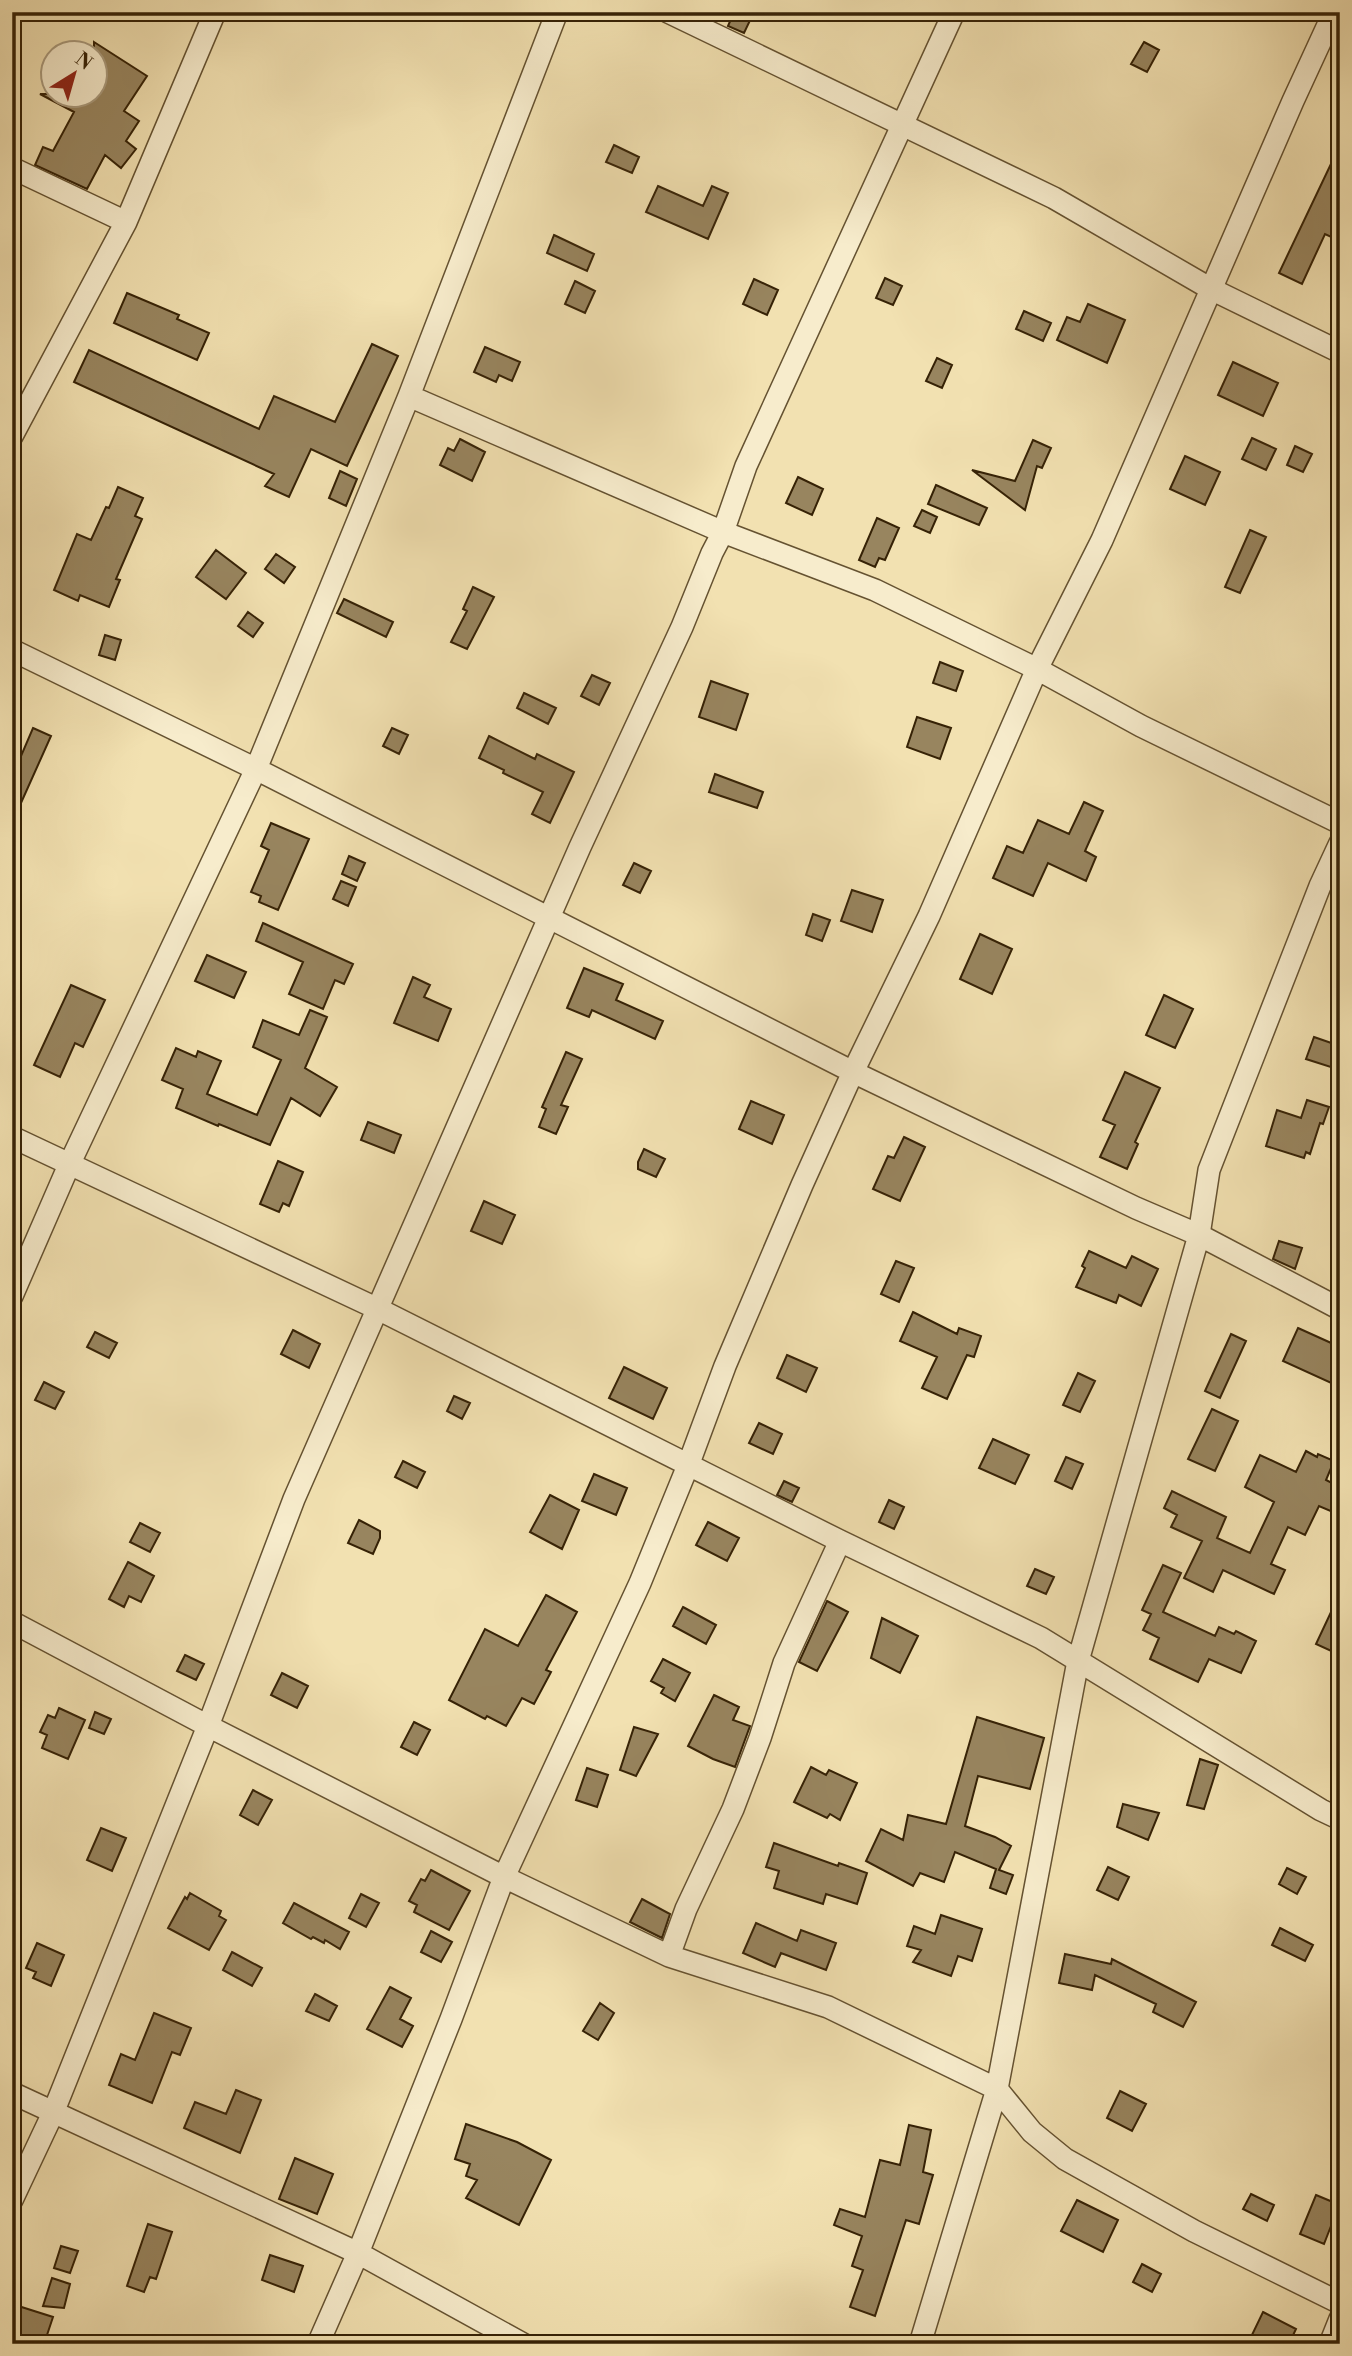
<svg xmlns="http://www.w3.org/2000/svg" width="1352" height="2356" font-family="'Libre Bodoni',serif">
  <rect width="100%" height="100%" fill="#f2e1b1"/>
  <filter id="stains"><feTurbulence type="fractalNoise" baseFrequency=".00286" numOctaves="4"/><feColorMatrix values="0 0 0 0 .2 0 0 0 0 .09 0 0 0 0 .02 0 0 0 .5 -.17"/></filter>
  <radialGradient id="worn" r=".72"><stop offset=".6" stop-color="#630" stop-opacity="0"/><stop offset="1" stop-color="#630" stop-opacity=".3"/></radialGradient>
  <!-- building -->
  <path fill="#98855f" stroke="#362206" stroke-width="2" d="M734,12H754L744,33L728,26Z
    M94,42L147,76L124,111L139,121L126,141L136,149L121,168L105,155L87,189L35,165L43,147L53,151L74,112L40,94H94Z
    M1144,42L1159,50L1147,72L1131,64Z
    M614,145L639,157L632,173L606,162Z
    M1340,145V241L1325,234L1302,284L1279,273Z
    M658,186L703,206L712,186L728,193L708,239L646,212Z
    M554,235L594,254L587,271L547,253Z
    M885,278L902,286L893,305L876,298Z
    M754,279L778,290L767,315L743,304Z
    M575,281L595,291L585,313L565,304Z
    M127,293L179,315L177,319L209,333L197,360L114,323Z
    M1088,304L1125,320L1107,363L1057,340L1067,317L1080,322Z
    M1024,311L1051,323L1043,341L1016,329Z
    M372,344L398,356L347,466L311,449L289,497L265,486L274,474L74,382L89,350L259,429L274,396L335,422Z
    M485,347L520,362L512,381L499,375L496,382L474,372Z
    M937,358L952,365L942,388L926,381Z
    M1233,362L1278,383L1263,416L1218,395Z
    M1252,438L1276,449L1266,470L1242,459Z
    M460,439L485,452L472,481L440,465L448,448L454,451Z
    M1033,440L1051,448L1042,468L1037,466L1025,510L972,470L1015,481Z
    M1295,446L1312,454L1303,472L1287,465Z
    M1185,456L1220,472L1205,505L1170,489Z
    M340,471L357,479L346,506L329,498Z
    M798,477L823,489L812,515L786,503Z
    M936,485L987,508L979,525L928,504Z
    M118,487L143,498L135,516L142,519L116,579L120,580L109,607L80,595L78,601L54,590L77,534L91,540L106,507L109,508Z
    M922,510L937,517L930,533L914,526Z
    M877,518L899,528L885,560L879,558L875,567L859,560Z
    M1250,530L1266,537L1240,593L1225,587Z
    M216,550L246,573L226,599L196,577Z
    M276,554L295,567L284,583L265,569Z
    M473,587L494,597L467,649L451,642L467,611L463,609Z
    M344,599L393,622L386,637L337,613Z
    M248,612L263,623L253,637L238,626Z
    M105,635L121,640L115,660L99,655Z
    M940,662L963,671L956,691L933,683Z
    M592,675L610,683L599,705L581,696Z
    M711,681L748,694L736,730L699,717Z
    M524,693L556,708L548,724L517,708Z
    M917,717L951,728L940,759L907,747Z
    M33,728L51,736L12,823V777Z
    M392,728L408,735L399,754L383,746Z
    M489,736L535,759L537,754L574,772L550,823L532,814L543,792L503,773L504,770L479,758Z
    M715,774L763,792L757,808L709,792Z
    M1084,802L1103,811L1085,851L1096,857L1086,881L1048,863L1033,896L993,878L1007,846L1023,853L1038,820L1069,834Z
    M271,823L309,839L278,910L259,902L261,896L251,892L269,850L261,846Z
    M349,856L365,863L357,881L342,874Z
    M634,863L651,871L640,893L623,885Z
    M341,881L356,887L348,906L333,899Z
    M852,890L883,900L872,932L841,921Z
    M813,914L830,920L822,941L806,935Z
    M263,923L353,964L344,984L335,980L323,1009L289,994L303,962L256,941Z
    M980,934L1012,949L992,994L960,979Z
    M207,955L246,972L234,998L195,981Z
    M584,968L623,984L616,1000L663,1021L655,1039L592,1010L589,1017L567,1008Z
    M413,977L430,985L424,997L451,1009L438,1041L394,1023Z
    M71,985L105,1000L83,1047L75,1043L60,1077L34,1065Z
    M1164,995L1193,1009L1175,1048L1146,1035Z
    M310,1010L327,1017L305,1068L337,1087L320,1116L291,1098L270,1145L219,1124L218,1126L176,1108L183,1089L162,1080L176,1048L196,1057L198,1051L221,1061L207,1094L257,1115L281,1060L253,1047L263,1020L299,1035Z
    M1314,1037L1340,1046V1070L1306,1059Z
    M566,1052L582,1059L561,1105L568,1107L556,1134L539,1127L546,1109L542,1107Z
    M1125,1072L1160,1088L1135,1142L1138,1144L1127,1169L1100,1157L1115,1125L1103,1120Z
    M1307,1100L1329,1107L1323,1124L1320,1123L1310,1154L1306,1152L1304,1158L1266,1146L1277,1110L1301,1118Z
    M751,1101L784,1115L772,1144L739,1129Z
    M368,1122L401,1135L394,1153L361,1140Z
    M904,1137L925,1147L900,1201L873,1189L888,1156L894,1158Z
    M644,1149L665,1159L656,1177L638,1169V1162Z
    M278,1161L303,1172L289,1206L283,1203L279,1212L260,1204Z
    M484,1201L515,1215L502,1244L471,1231Z
    M1279,1241L1302,1248L1295,1269L1273,1259Z
    M1089,1251L1126,1268L1132,1256L1158,1269L1141,1306L1119,1295L1116,1303L1076,1287L1085,1268L1082,1266Z
    M896,1261L914,1268L899,1302L881,1294Z
    M913,1312L957,1334L959,1328L981,1336L974,1357L967,1355L947,1399L922,1388L937,1357L900,1341Z
    M1298,1328L1340,1347V1387L1283,1361Z
    M293,1330L320,1344L309,1368L281,1354Z
    M95,1332L117,1343L109,1358L87,1347Z
    M1231,1334L1246,1341L1220,1398L1205,1391Z
    M787,1355L817,1368L806,1392L777,1378Z
    M624,1367L667,1388L653,1419L609,1398Z
    M1078,1373L1095,1381L1080,1412L1063,1405Z
    M44,1382L64,1392L55,1409L35,1400Z
    M454,1396L470,1403L462,1419L447,1411Z
    M1212,1409L1238,1421L1215,1471L1188,1459Z
    M759,1423L782,1434L773,1454L749,1443Z
    M993,1439L1029,1455L1015,1484L979,1468Z
    M1306,1451L1317,1457L1318,1454L1334,1461L1326,1480L1340,1487V1515L1319,1506L1305,1535L1288,1527L1271,1564L1285,1570L1274,1594L1223,1570L1213,1592L1184,1578L1202,1541L1171,1527L1177,1515L1164,1508L1172,1491L1226,1517L1217,1538L1250,1553L1274,1502L1245,1487L1260,1455L1296,1472Z
    M1066,1457L1083,1464L1072,1489L1055,1481Z
    M403,1461L425,1472L417,1488L395,1477Z
    M594,1474L627,1488L616,1515L582,1501Z
    M784,1481L799,1488L792,1502L777,1495Z
    M550,1495L579,1510L562,1549L530,1532Z
    M889,1500L904,1507L894,1529L879,1522Z
    M359,1520L380,1531V1538L373,1554L348,1543Z
    M708,1522L739,1538L727,1561L696,1545Z
    M140,1523L160,1533L150,1552L130,1542Z
    M128,1562L154,1576L141,1602L129,1596L124,1607L109,1599Z
    M1163,1565L1181,1573L1163,1612L1215,1636L1219,1627L1234,1634L1236,1631L1256,1641L1241,1673L1209,1659L1198,1682L1150,1659L1159,1638L1143,1630L1151,1614L1142,1610Z
    M1035,1569L1054,1577L1046,1594L1027,1586Z
    M1340,1593V1655L1316,1644Z
    M546,1595L577,1612L546,1670L551,1672L534,1704L522,1698L506,1726L487,1716L485,1719L449,1700L485,1629L518,1646Z
    M827,1601L848,1612L817,1671L799,1662Z
    M683,1607L716,1625L706,1644L673,1626Z
    M882,1618L918,1636L900,1673L871,1658Z
    M185,1655L204,1664L196,1680L177,1671Z
    M663,1659L690,1673L675,1701L661,1693L664,1688L651,1681Z
    M282,1673L308,1686L297,1708L271,1695Z
    M714,1695L739,1707L733,1720L750,1726L735,1767L713,1759L688,1746Z
    M59,1708L85,1720L68,1759L42,1748L47,1735L40,1732L48,1715L55,1718Z
    M95,1712L111,1719L104,1734L89,1728Z
    M977,1717L1044,1738L1030,1789L978,1776L965,1826L995,1837L1011,1846L999,1870L1013,1875L1006,1894L990,1888L996,1869L955,1852L944,1882L920,1873L913,1886L866,1861L881,1829L903,1840L908,1815L946,1824Z
    M414,1722L430,1730L417,1755L401,1747Z
    M634,1727L658,1734L636,1776L620,1770Z
    M1200,1759L1218,1765L1204,1809L1187,1805Z
    M811,1767L826,1775L829,1770L857,1783L840,1820L830,1814L827,1818L794,1802Z
    M587,1768L608,1775L597,1807L576,1800Z
    M253,1790L272,1800L258,1825L240,1815Z
    M1123,1804L1159,1813L1148,1840L1117,1827Z
    M101,1828L126,1838L112,1871L87,1860Z
    M774,1843L838,1866L839,1863L867,1873L857,1904L826,1894L823,1904L774,1888L779,1871L766,1867Z
    M1108,1867L1129,1877L1118,1900L1097,1890Z
    M1287,1868L1306,1877L1297,1894L1279,1884Z
    M431,1870L470,1891L449,1930L414,1912L417,1905L409,1901L421,1879L425,1881Z
    M190,1893L221,1911L219,1916L226,1920L209,1950L168,1928L185,1897L187,1899Z
    M361,1894L379,1903L366,1927L349,1918Z
    M642,1899L670,1914L662,1938L630,1922Z
    M294,1903L349,1932L340,1949L325,1940L324,1943L313,1937L311,1939L283,1923Z
    M941,1915L982,1929L972,1961L958,1956L951,1976L913,1962L921,1950L907,1946L914,1926L935,1934Z
    M756,1923L797,1941L801,1930L836,1943L826,1970L781,1953L775,1967L743,1953Z
    M1280,1928L1313,1945L1305,1961L1272,1945Z
    M431,1931L452,1942L441,1962L421,1952Z
    M37,1943L64,1955L51,1986L33,1978L36,1972L26,1968Z
    M232,1952L262,1968L252,1986L223,1970Z
    M1065,1954L1111,1964L1112,1959L1196,2002L1183,2027L1153,2012L1156,2004L1095,1975L1092,1990L1059,1983Z
    M390,1987L411,1998L400,2019L413,2026L402,2047L367,2029Z
    M315,1994L337,2006L329,2021L306,2011Z
    M600,2003L614,2013L598,2040L583,2031Z
    M154,2013L191,2028L180,2055L172,2052L152,2103L109,2085L121,2054L135,2060Z
    M236,2090L261,2100L240,2153L184,2128L195,2102L226,2114Z
    M1120,2091L1146,2104L1132,2131L1107,2118Z
    M466,2124L517,2142L551,2160L519,2225L466,2198L477,2180L466,2176L470,2164L455,2159Z
    M909,2125L931,2130L923,2172L933,2175L919,2224L906,2220L875,2316L850,2307L863,2270L852,2266L862,2236L834,2225L840,2209L865,2217L880,2160L900,2165Z
    M295,2158L333,2174L317,2214L279,2199Z
    M1251,2194L1274,2205L1267,2221L1243,2209Z
    M1316,2195L1340,2205V2218L1336,2228L1331,2226L1324,2244L1300,2234Z
    M1077,2200L1118,2220L1103,2252L1061,2231Z
    M148,2224L172,2232L156,2279L150,2277L144,2292L127,2286Z
    M61,2246L78,2251L70,2273L54,2268Z
    M270,2255L303,2266L294,2292L262,2280Z
    M1142,2264L1161,2274L1152,2292L1133,2282Z
    M52,2278L70,2284L64,2308L43,2306Z
    M12,2304L53,2317L44,2344H12Z
    M1263,2312L1296,2329L1289,2344H1260L1250,2339Z"/>
  <g fill="none" stroke-linecap="round" stroke-linejoin="round">
    <!-- street casing -->
    <g stroke="#655231" stroke-width="24">
      <path id="street" d="M668,12L1054,198L1211,289L1340,352
        M12,168L126,222
        M409,396L723,532L875,590L1037,669L1141,726L1340,823
        M12,436L126,222L215,12
        M12,650L256,769L853,1072L1136,1208L1199,1235L1340,1309
        M12,1137L378,1309L840,1541L1041,1638L1321,1810L1340,1819
        M12,1296L69,1165L256,769L409,396L557,12
        M12,1622L208,1726L504,1877L669,1956L828,2007L997,2089L1032,2132L1065,2159L1194,2231L1340,2303
        M669,1956L686,1909L733,1809L760,1738L784,1663L840,1541
        M12,2093L358,2253L523,2344
        M12,2200L53,2113L208,1726L294,1499L580,847L682,627L712,553L723,532L746,466L954,12
        M318,2344L358,2253L451,2019L504,1877L640,1583L689,1463L725,1366L802,1185L853,1072L929,916L1037,669L1102,540L1293,101L1334,12
        M920,2344L997,2089L1078,1661L1199,1235L1209,1170L1320,886L1340,843
        M1330,2344L1340,2319"/>
    </g>
    <!-- street -->
    <use href="#street" stroke="#f7eccc" stroke-width="21"/>
  </g>
  <!-- margin -->
  <rect width="1352" height="2356" fill="none" stroke="#f2e1b1" stroke-width="42"/>
  <rect x="14" y="14" width="1324" height="2328" fill="none" stroke="#362206" stroke-width="3.5"/>
  <rect x="21" y="21" width="1310" height="2314" fill="none" stroke="#362206" stroke-width="2"/>
  <!-- north arrow -->
  <g transform="translate(74 74) rotate(37)"><circle r="33" fill="#f7eccc" stroke="#aa9b7d" stroke-width="2"/>
  <path d="M0-5L12 26L0 18L-12 26Z" fill="#8f2418"/>
  <text y="-10" font-size="19" font-weight="bold" text-anchor="middle" fill="#362206">N</text>
  </g>
  <rect width="100%" height="100%" filter="url(#stains)"/>
  <rect width="100%" height="100%" fill="url(#worn)"/>
</svg>
